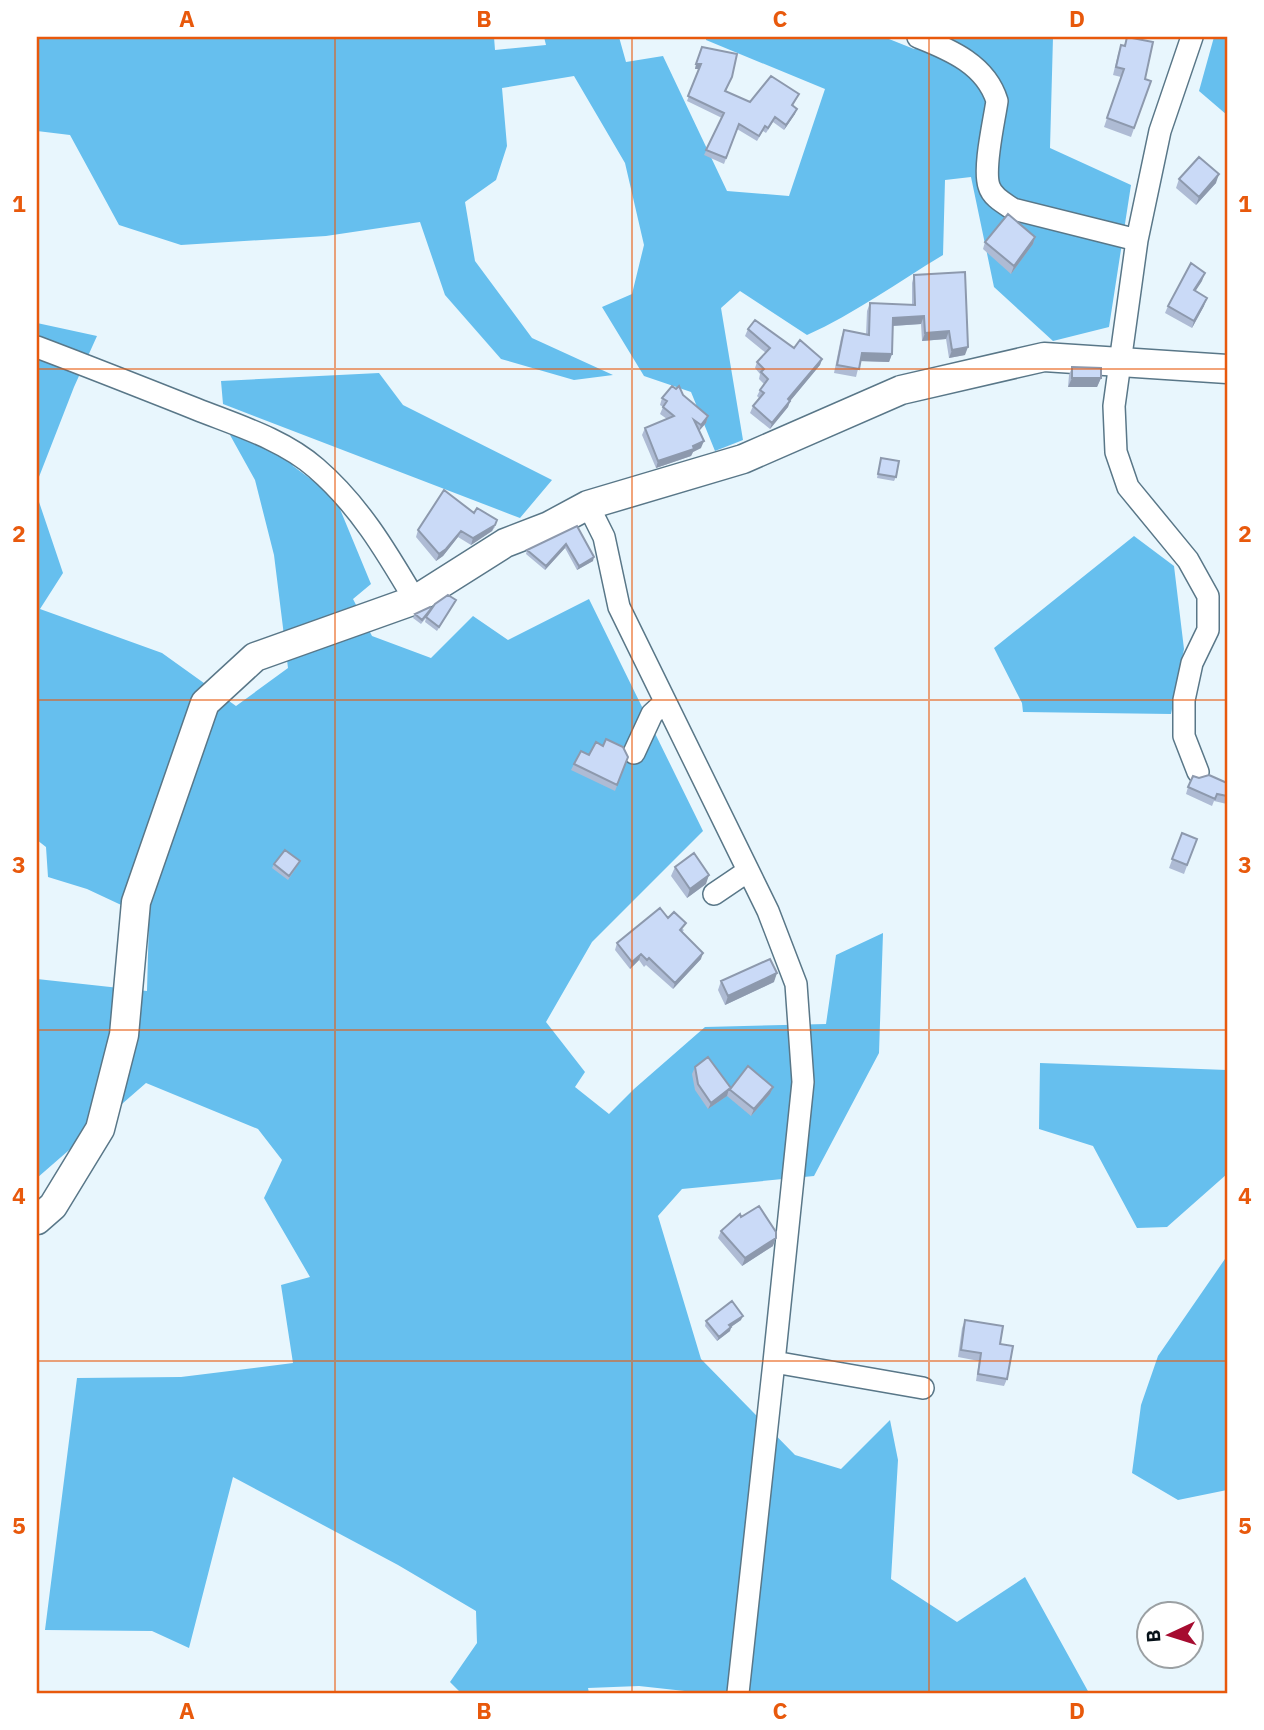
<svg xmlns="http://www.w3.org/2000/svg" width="1264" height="1730" font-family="'IBM Plex Sans',sans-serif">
  <rect width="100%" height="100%" fill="#e8f6fd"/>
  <!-- forest -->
  <path fill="#66bfee" d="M37,37H494L495,50L546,45L544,37H619L626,62L663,56L727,191L789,196L825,89L706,40V37H884L914,49L952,37H1053L1050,148L1131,185L1109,327L1053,341L994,287L971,177L945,180L943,255C898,282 854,314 807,335L740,291L721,308L743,440L715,451L691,392L644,376L602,307L632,294L644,245L625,163L574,76L502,88L507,146L496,180L465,202L475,261L532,338L613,375L574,380L501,359L445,295L420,222L326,236L181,245L119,225L70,135L37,131Z
    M1214,37H1227V115L1199,91Z
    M37,323L97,336L74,387L37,482Z
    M379,373L403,405L552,480L520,518L223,404L221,381Z
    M230,435L281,437L293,466L335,497L371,584L353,599L372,636L431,658L473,616L508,640L589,599L703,831L592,942L546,1022L585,1072L575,1087L609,1114L634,1089L705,1027L826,1024L836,955L883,933L879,1053L814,1176L682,1189L658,1216L701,1359L795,1455L841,1469L890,1420L898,1460L891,1579L957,1622L1025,1577L1089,1693H703L639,1686L588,1688L589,1693H461L450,1682L477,1643L476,1611L398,1565L233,1477L189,1648L152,1631L45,1630L77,1378L181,1377L293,1363L281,1285L310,1277L264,1198L282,1160L258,1129L146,1083L37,1178V979L147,991L149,918L87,889L48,877L46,847L37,840V496L63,573L40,609L162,653L236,706L288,668L274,555L255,480Z
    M1134,536L1174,566L1184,649L1171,714L1023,712L1022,703L994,648Z
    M1040,1063L1227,1070V1174L1167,1227L1137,1228L1093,1146L1039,1129Z
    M1227,1256V1490L1178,1500L1132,1473L1141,1405L1158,1356Z"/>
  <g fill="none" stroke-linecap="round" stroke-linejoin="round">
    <!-- street casing -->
    <g stroke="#597788" stroke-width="24">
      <path id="street" d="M918,37C951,50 986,65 997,101C994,122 983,168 989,186C992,197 1004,203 1013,209L1137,240
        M1192,37L1160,131L1137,240L1114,406L1116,452L1128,487L1188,560L1208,596V630L1192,663L1184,700V736L1198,772
        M37,347C90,367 143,388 196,409C236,425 283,439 316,468C359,505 386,551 415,600
        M588,505L604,537L619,607L768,911L796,984L803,1082L774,1362
        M634,753L652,714L665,702
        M714,894L748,871
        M738,1693L774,1362L923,1388"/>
    </g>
    <!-- secondary casing -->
    <g stroke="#597788" stroke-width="31">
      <path id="secondary" d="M37,1220L53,1206L100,1129L124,1035L136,902L205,703L255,657L415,600L505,543L549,526L588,505L743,459L901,390L1044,357L1227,369"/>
    </g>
    <!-- street -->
    <use href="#street" stroke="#fff" stroke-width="21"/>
    <!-- secondary -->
    <use href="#secondary" stroke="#fff" stroke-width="28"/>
  </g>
  <!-- wall -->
  <path fill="#aebbd4" d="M1127,37L1145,79L1151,81L1131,137L1104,127L1121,77L1113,75L1118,54L1121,45L1124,46Z
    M702,47L730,82L726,91L750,102L799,94L793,106L795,114L784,130L773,122L766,133L763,131L757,141L737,129L724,164L704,155L722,118L687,101L699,69H695Z
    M1179,179L1216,183L1196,205L1176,188Z
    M1035,237L1033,244L1011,274L983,249L985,242Z
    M914,275L965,355L949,358L946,339L922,341L921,324L893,326L892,354L889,362L860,361L856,377L834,373L841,338L844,330L866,335L867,311L870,303L912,305V283Z
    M1202,281L1195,291L1204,306L1192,328L1165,313L1168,306Z
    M748,329L822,359L820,365L790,401L788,407L770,429L750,413L753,406L759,398L757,396L760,390L764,384L759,379L760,374L755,368L757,362L766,353L745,336Z
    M1072,367L1101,378L1097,387H1068L1069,375Z
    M683,395L708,416L706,423L699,431L701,448L693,452L691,456L656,468L642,435L645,428L667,419L660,414L663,407L660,405L662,398Z
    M881,458L896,477L894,481L877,478Z
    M474,513L495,527L492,531L471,545L458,537L443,556L436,561L416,537L418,530Z
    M577,526L593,561L577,570L565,548L545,570L526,554L527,550Z
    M454,604L437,631L425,622L426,618L421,624L413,618L415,614Z
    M589,755L628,757L615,791L571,770L574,764Z
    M1199,778L1227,783V804L1214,801L1212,806L1186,794L1188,787Z
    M1182,833L1197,839L1184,874L1169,868Z
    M274,864L298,865L288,880L272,868Z
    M675,867L706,884L687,898L671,876Z
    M668,918L684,930L682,932L701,959L673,989L646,965L644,967L639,960L630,969L615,950L617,943Z
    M721,981L774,982L725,1005L718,990Z
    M695,1067L731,1088L773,1087L770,1094L751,1116L727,1096L708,1109L695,1090L692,1074Z
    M741,1217L773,1246L742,1266L718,1238L721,1231Z
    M741,1320L731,1327L730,1331L717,1341L705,1326L706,1321Z
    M965,1320L1000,1344L1007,1379L1004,1386L976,1381L979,1361L958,1357L962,1328Z"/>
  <!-- shaded-wall -->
  <path fill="#8d99ad" d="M696,64H701L699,69H695Z
    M797,109L795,114L784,130L786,125Z
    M1219,174L1216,183L1196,205L1199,197Z
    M1035,237L1033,244L1011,274L1014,266Z
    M1205,273L1202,281L1191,298L1194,290Z
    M1207,298L1204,306L1192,328L1194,321Z
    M924,316L921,324L891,326L893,318Z
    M949,331L946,339L922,341L925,333Z
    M968,347L965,355L949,358L952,350Z
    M862,353L892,354L889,362L859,361Z
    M822,359L820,365L786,406L788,399Z
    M1072,378H1101L1097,387H1068Z
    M790,401L788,407L770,429L772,423Z
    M708,416L706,423L699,431L701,425Z
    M704,441L701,448L693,452L691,456L656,468L658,461Z
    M497,520L492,531L471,545L473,538Z
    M461,531L458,537L443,556L436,561L439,554Z
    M566,544L565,548L545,570L546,566Z
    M594,557L593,561L577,570L579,566Z
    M709,875L706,884L687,898L690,889Z
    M703,953L701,959L673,989L675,983Z
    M641,954L639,960L630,969L632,962Z
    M777,973L774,982L725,1005L728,996Z
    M773,1087L770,1094L751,1116L754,1109Z
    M729,1089L727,1096L708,1109L711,1103Z
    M776,1238L773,1246L742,1266L745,1258Z
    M743,1316L741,1320L728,1329L729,1325Z
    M731,1327L730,1331L717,1341L719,1337Z"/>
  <!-- building -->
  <path fill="#cadaf7" stroke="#8d99ad" stroke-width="2" d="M1127,37L1153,42L1145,79L1151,81L1134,128L1107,118L1124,69L1116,67L1121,45L1125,46Z
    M702,47L737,54L732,77L725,91L750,102L771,76L799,94L792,105L797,109L786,125L775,117L768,128L765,126L759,136L739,124L726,158L706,150L724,113L688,96L701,64H696Z
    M1199,157L1219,174L1199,197L1179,179Z
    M1008,214L1035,237L1014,266L985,242Z
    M1191,263L1205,273L1194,290L1207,298L1194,321L1168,306Z
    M965,272L968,347L952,350L949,331L925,333L924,316L893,318L892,354L862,353L859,369L837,365L844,330L869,335L870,303L915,305L914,275Z
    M755,320L794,348L800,340L822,359L788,399L790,401L772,423L753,406L764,393L760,390L768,379L761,372L764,369L757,362L770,348L748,329Z
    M1072,367L1101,368V378H1072Z
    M672,386L676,389L679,386L683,395L708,416L701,425L694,420L704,441L693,446L694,449L658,461L645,428L674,416L663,407L667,401L662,398Z
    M881,458L899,461L896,477L878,474Z
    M444,490L474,513L477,508L497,520L495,525L473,538L461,531L446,549L439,554L418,530Z
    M577,526L594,557L579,566L566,544L546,566L527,550Z
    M448,595L456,600L439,627L426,617L435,604Z
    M430,607L431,609L422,620L415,614Z
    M606,739L623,747L628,757L617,785L574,764L581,751L589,755L596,742L603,746Z
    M1209,775L1227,783V796L1217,794L1215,799L1188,787L1193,776L1199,778Z
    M1182,833L1197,839L1187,865L1172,859Z
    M285,850L300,861L289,876L274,864Z
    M694,853L709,875L690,889L675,867Z
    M660,908L668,918L674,912L686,923L680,930L703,953L675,983L649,958L647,960L641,954L632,962L617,943Z
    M770,959L777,973L728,996L721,981Z
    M708,1057L731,1088L748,1066L773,1087L754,1109L729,1089L711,1103L698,1084L695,1067Z
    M759,1206L776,1232V1238L745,1258L721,1231L740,1214L741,1217Z
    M732,1301L743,1316L729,1325L731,1327L719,1337L706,1321Z
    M965,1320L1003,1326L1000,1344L1013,1346L1007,1379L978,1374L981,1353L961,1350Z"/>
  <!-- grid -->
  <path fill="none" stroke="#e8590c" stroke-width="2" stroke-opacity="0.55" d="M335,37V1693M632,37V1693M929,37V1693M37,369H1227M37,700H1227M37,1030H1227M37,1361H1227"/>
  <!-- border -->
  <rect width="1264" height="1730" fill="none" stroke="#ffffff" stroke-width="77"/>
  <!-- north arrow -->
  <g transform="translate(1170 1635) rotate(266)"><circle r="33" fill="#ffffff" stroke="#9ba0a3" stroke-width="2"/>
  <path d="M0-5L12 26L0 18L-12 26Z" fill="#a60c30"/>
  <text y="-10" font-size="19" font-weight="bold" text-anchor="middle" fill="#061118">B</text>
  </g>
  <rect x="38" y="38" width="1188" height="1654" fill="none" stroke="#e8590c" stroke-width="2.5"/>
  <g font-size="23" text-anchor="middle" font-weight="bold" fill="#e8590c">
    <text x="187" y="27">A</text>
    <text x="484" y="27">B</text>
    <text x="780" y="27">C</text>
    <text x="1077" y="27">D</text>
    <text x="19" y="212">1</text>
    <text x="1245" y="212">1</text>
    <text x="19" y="542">2</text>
    <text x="1245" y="542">2</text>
    <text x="19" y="873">3</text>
    <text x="1245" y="873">3</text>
    <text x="19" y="1204">4</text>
    <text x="1245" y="1204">4</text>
    <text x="19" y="1534">5</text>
    <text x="1245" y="1534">5</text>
    <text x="187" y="1719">A</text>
    <text x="484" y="1719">B</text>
    <text x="780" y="1719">C</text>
    <text x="1077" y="1719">D</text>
  </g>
</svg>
